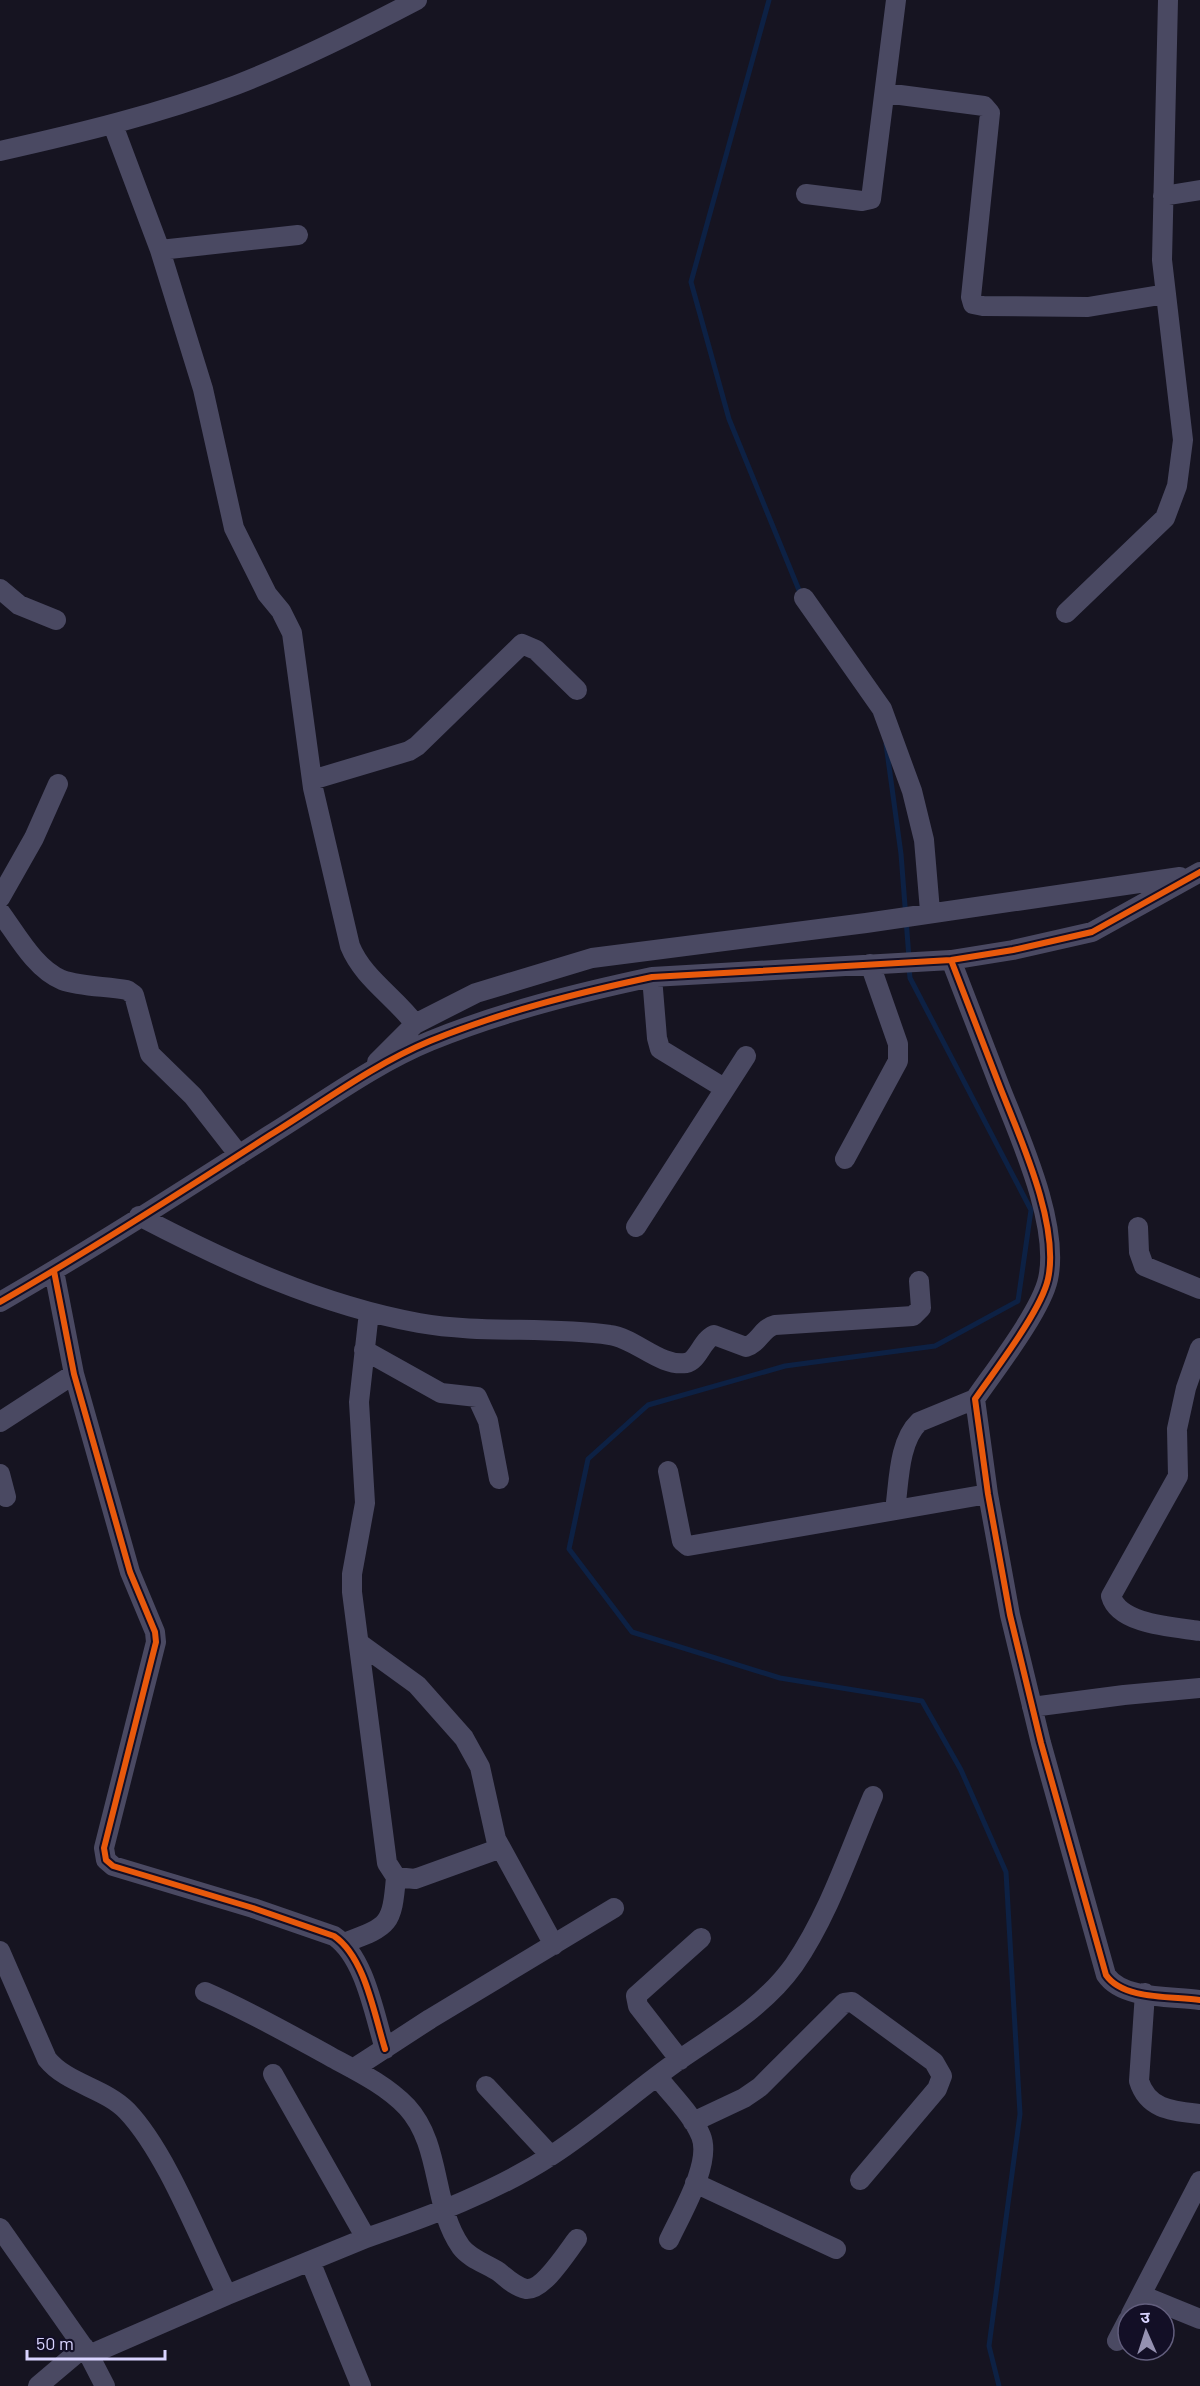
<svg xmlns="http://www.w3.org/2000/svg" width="1200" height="2386" font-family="Barlow,'Noto Sans Devanagari',sans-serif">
  <rect width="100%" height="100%" fill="#161421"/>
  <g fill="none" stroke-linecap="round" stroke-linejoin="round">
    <!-- stream -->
    <path stroke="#0d2144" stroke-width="5" d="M769,0L691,282L729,419L801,595
      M886,744L901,854L909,958
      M909,968L910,978L1031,1210L1018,1301L935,1346L785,1366L648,1405L588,1459L569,1549L632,1632L780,1678L922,1701L961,1770L1006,1872L1020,2114L989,2346L999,2386"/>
    <!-- minor -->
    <path stroke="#4a4962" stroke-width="20" d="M885,93L984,106L990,113L971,297L973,304L983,306L1088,307L1166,294
      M113,125L160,250L203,389L234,528L267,594L281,611L292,633L313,788L350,946C363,978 394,996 415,1024
      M0,151C80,133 159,114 236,85C298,61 358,31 417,0
      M806,194L862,201L871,199L896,0
      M1163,196L1200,190
      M160,250L298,235
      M0,589L19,605L56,620
      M804,598L882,709L912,791L924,840L930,911
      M1066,613L1165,518L1177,486L1183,440L1162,260L1168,0
      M312,780L409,751L417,746L522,644L536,650L577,690
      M0,898L34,838L58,784
      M0,912C17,935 35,969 62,980C82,987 106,986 127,990L134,995L150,1054L193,1096L239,1155
      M951,960C967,1002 984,1045 1000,1087C1020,1138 1060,1225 1048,1279C1041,1311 995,1370 975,1399L988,1494L1010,1615L1041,1743L1106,1975C1123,2000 1172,1996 1200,2000
      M652,977L657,1038L660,1049L724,1088
      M377,1062L415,1024L476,993L592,958L866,923L1180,877
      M845,1159L898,1061V1044L870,964
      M139,1216C227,1262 320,1305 419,1323C481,1334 547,1326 610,1335C635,1338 660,1367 686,1363C698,1361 702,1340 714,1335L746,1347C759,1343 762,1328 775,1325L913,1316L921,1308L919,1281
      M636,1227L746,1056
      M1138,1227L1139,1252L1144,1266L1200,1289
      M54,1271L74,1374L130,1572L155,1632L156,1642L104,1848L106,1860L113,1866L253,1908L334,1936C365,1957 374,2014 385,2049
      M0,1302C92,1249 181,1192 270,1135C322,1103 374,1064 430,1041C501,1012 577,993 652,977L951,960L1013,950L1092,932L1200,872
      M369,1312L359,1402L365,1503L352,1574V1592L387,1863L396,1877L415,1879L501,1848
      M1200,1348L1186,1388L1177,1429L1178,1476L1111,1596C1119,1625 1175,1627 1200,1631
      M364,1350L441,1393L477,1397L488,1421L499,1479
      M0,1422L74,1374
      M668,1471L682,1541L688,1546L988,1494
      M0,1474L6,1497
      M895,1510C899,1484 898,1442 919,1422L975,1399
      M359,1643L417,1685L464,1738L480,1767L496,1839L554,1945
      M1032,1707L1124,1695L1200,1688
      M344,1943C389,1926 392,1926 396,1877
      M0,1951L47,2059C67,2084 105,2088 127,2111C167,2153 200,2241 227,2295L366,2238L273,2074
      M205,1992C249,2011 289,2034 331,2057C357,2071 386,2085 407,2107C442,2145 432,2206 461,2247C470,2259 487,2264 499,2272C506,2278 516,2287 526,2289C543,2291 567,2252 577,2239
      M1145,1993L1139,2081C1148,2110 1173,2111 1200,2114
      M680,2060L638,2006L636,1996L701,1938
      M353,2069L430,2019L614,1908
      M657,2076C671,2095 692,2114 701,2136C712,2163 681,2214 669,2240
      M486,2086L551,2156
      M693,2122L744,2098L760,2087L844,2003L852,2002L934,2062L942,2076L937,2089L860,2180
      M695,2183L836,2249
      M0,2228L89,2355L105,2386
      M366,2238C430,2216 495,2192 552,2155C597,2126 636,2090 679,2060C721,2031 764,2007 794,1965C829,1914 849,1852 873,1796
      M310,2261L361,2386
      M1141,2295L1200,2319
      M1131,2314L1200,2181
      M1117,2341L1128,2320
      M89,2355L227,2295
      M38,2386L84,2347"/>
    <!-- cycleway casing -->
    <g stroke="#130f26" stroke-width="10">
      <path id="cycleway" d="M951,960C967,1002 984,1045 1000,1087C1020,1138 1060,1225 1048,1279C1041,1311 995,1370 975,1399L988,1494L1010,1615L1041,1743L1106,1975C1123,2000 1172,1996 1200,2000
        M54,1271L74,1374L130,1572L155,1632L156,1642L104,1848L106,1860L113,1866L253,1908L334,1936C365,1957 374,2014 385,2049
        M0,1302C92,1249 181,1192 270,1135C322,1103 374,1064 430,1041C501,1012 577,993 652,977L951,960L1013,950L1092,932L1200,872"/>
    </g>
    <!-- cycleway -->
    <use href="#cycleway" stroke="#e8590c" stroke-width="6"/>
  </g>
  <!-- north arrow -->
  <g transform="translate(1146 2332) rotate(357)"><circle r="28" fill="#130f26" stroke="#625e7d" stroke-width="1.5"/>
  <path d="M0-4.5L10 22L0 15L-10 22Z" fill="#9591b1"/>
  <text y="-9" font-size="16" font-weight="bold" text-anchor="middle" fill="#d9d4ff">उ</text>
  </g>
  <!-- scale -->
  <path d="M27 2350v9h138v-9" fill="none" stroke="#d9d4ff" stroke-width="3"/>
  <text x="36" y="2350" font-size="18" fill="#d9d4ff" stroke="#130f26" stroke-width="4.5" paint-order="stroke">50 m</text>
</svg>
